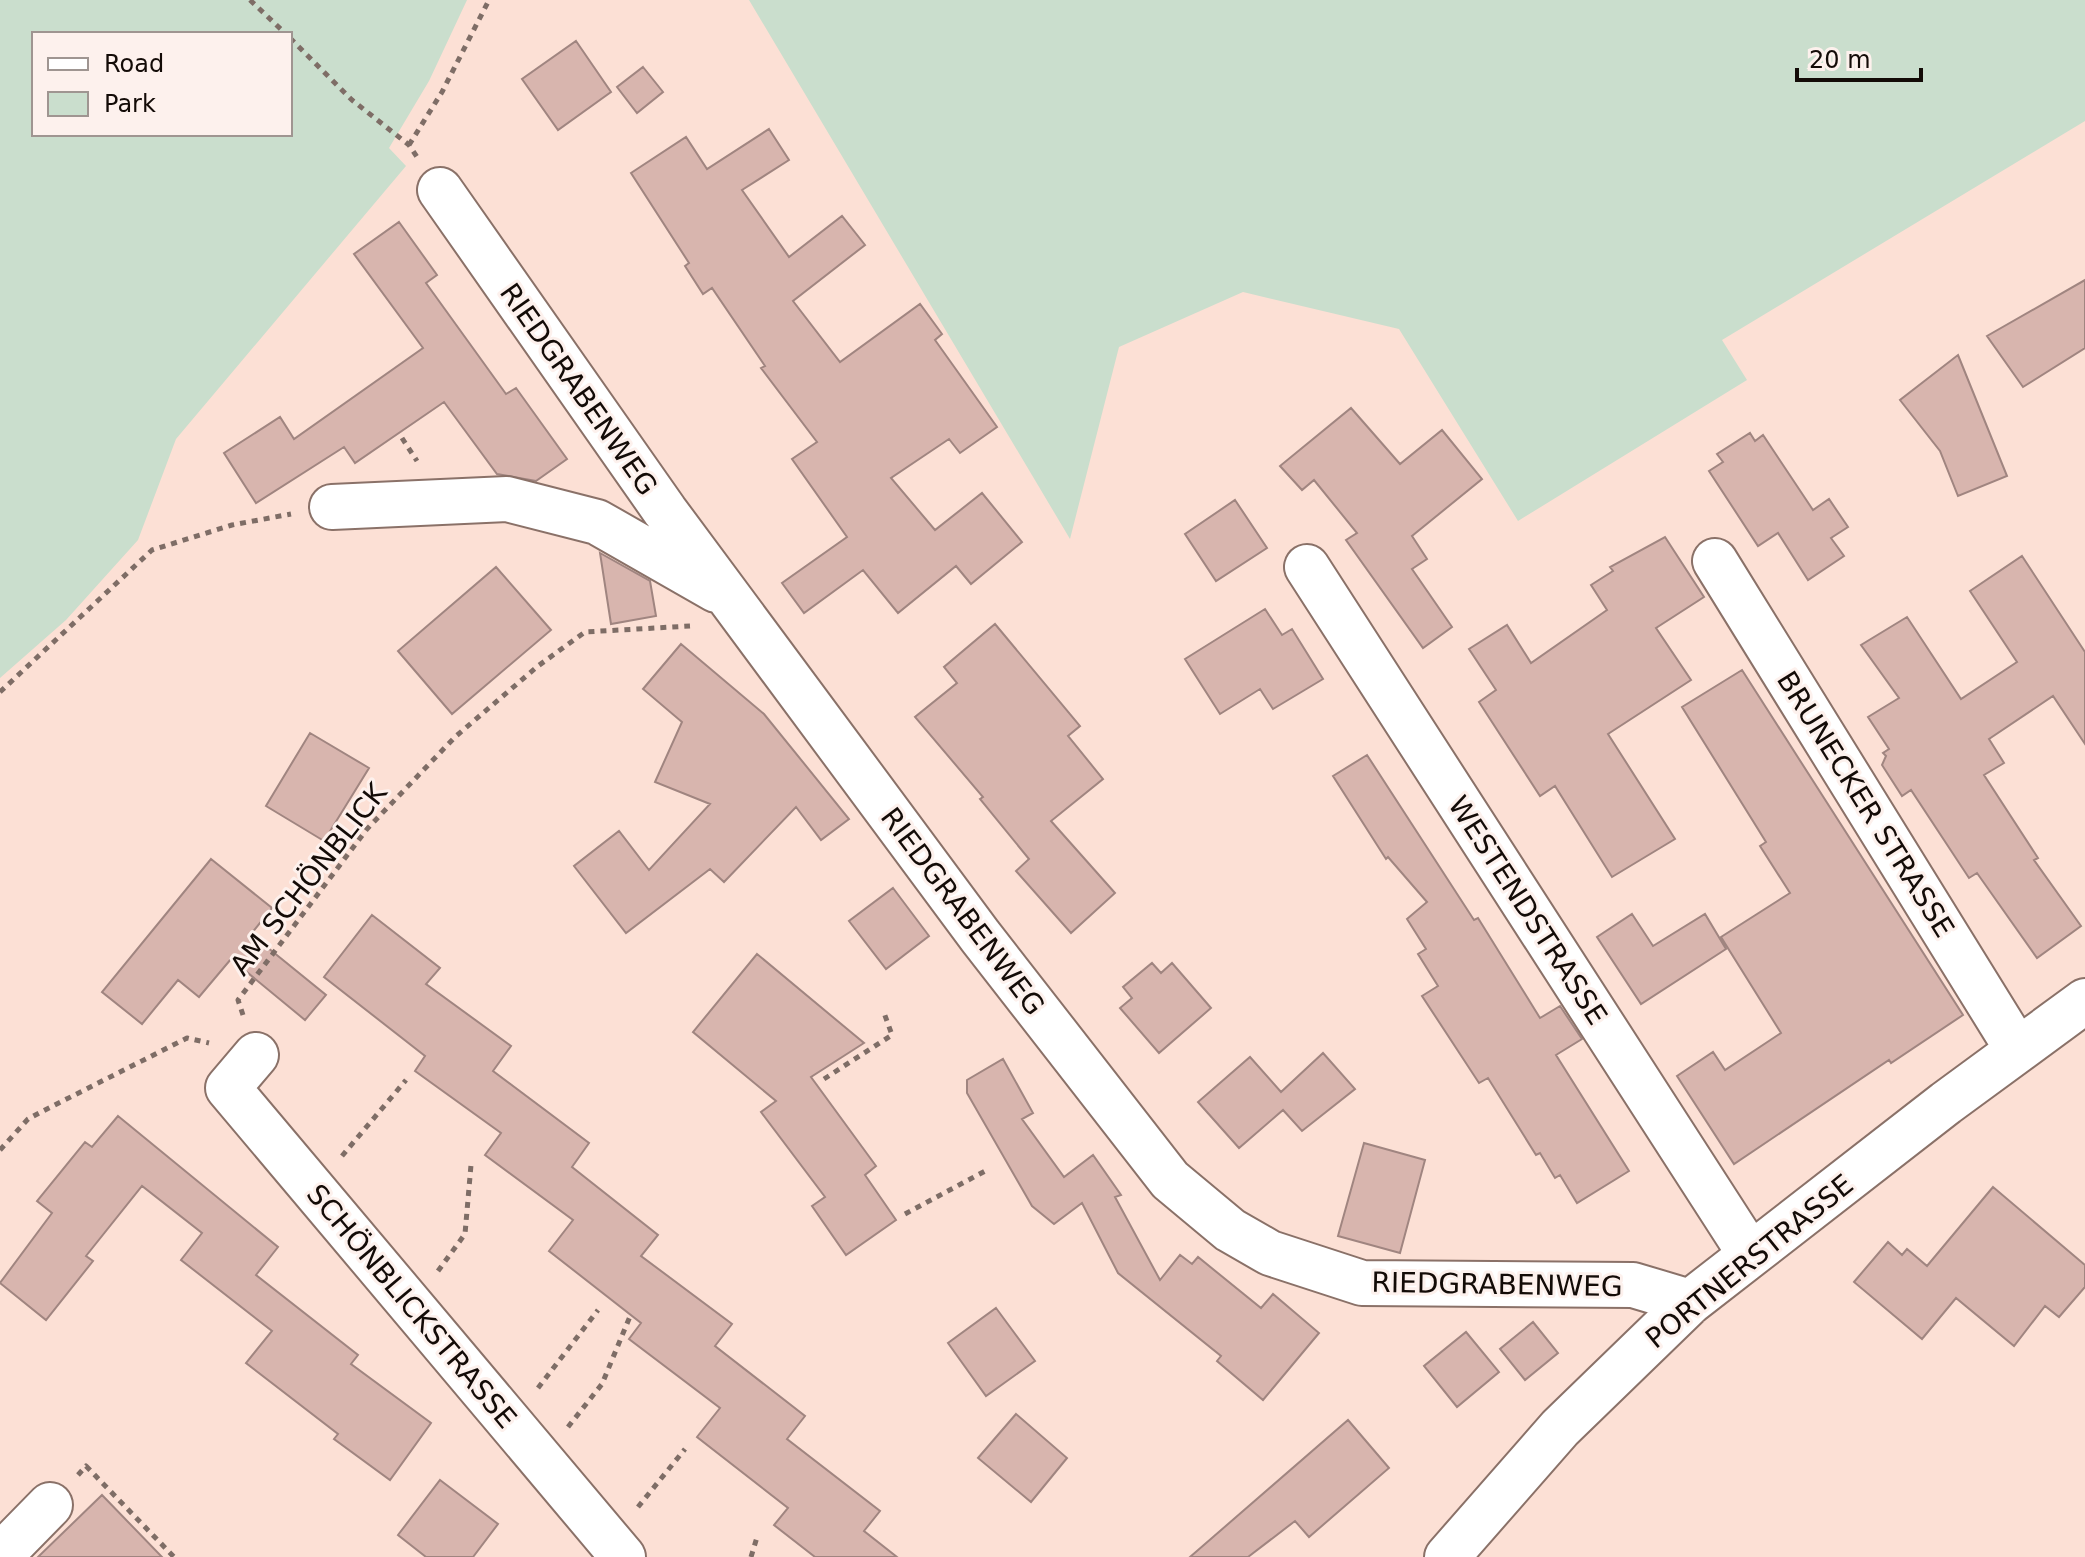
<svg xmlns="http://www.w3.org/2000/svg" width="2085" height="1557" font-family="'DejaVu Sans',sans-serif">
  <rect width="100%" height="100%" fill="#fce0d5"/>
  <!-- green -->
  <path fill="#cadecd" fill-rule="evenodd" d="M0,0H467L429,81L389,148L406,166L176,439L138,540L66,620L0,678ZM34,34H290V134H34Z
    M749,0H2085V121L1722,340L1747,380L1518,521L1399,329L1243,292L1119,347L1070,539Z"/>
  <!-- building -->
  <path fill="#d8b5ae" stroke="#a08580" stroke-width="2" d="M576,41L611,92L558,130L522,79Z
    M643,67L663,92L637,113L617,87Z
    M769,129L789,160L742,190L789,257L842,216L865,245L793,301L840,362L920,304L942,334L935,340L997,427L960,453L949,439L891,478L935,530L982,493L1022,542L971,584L956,566L898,613L863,570L804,613L782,583L847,537L792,459L817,442L761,368L765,366L712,288L703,294L685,266L689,263L631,173L686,137L707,169Z
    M399,222L437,275L426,283L506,394L516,388L567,459L536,481L497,474L444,402L355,463L344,447L256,503L224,453L280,417L294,439L423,348L354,254Z
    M2085,280V348L2023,387L1987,336Z
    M1958,355L2007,476L1958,496L1940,451L1900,400Z
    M1351,408L1400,464L1442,430L1482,479L1412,536L1427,559L1412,569L1452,627L1423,648L1346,540L1357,533L1314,480L1302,490L1280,466Z
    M1750,433L1755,441L1763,435L1813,510L1829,499L1848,527L1831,538L1844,556L1808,580L1778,533L1758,546L1709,471L1723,462L1717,454Z
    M1235,500L1267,548L1216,581L1185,534Z
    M1665,537L1704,597L1656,628L1691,680L1608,734L1675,839L1612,877L1555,786L1540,796L1479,702L1496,690L1469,649L1507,625L1531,663L1607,610L1591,585L1613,571L1610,567Z
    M600,553L650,581L656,616L611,624Z
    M2022,556L2085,652V744L2053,696L1989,739L2004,763L1984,775L2038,858L2034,860L2081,926L2037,958L1977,873L1969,878L1911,790L1902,796L1882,765L1886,756L1883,753L1889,749L1868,717L1899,698L1861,645L1907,617L1961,699L2017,662L1970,591Z
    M496,567L551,630L452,714L398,651Z
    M1265,609L1282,635L1292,629L1323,679L1273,709L1260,689L1220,714L1185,659Z
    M995,624L1080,726L1068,736L1103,779L1051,821L1115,893L1071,933L1016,871L1029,859L980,799L983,797L915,717L957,683L944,667Z
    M681,644L764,714L849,819L821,840L796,807L724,882L710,869L626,933L574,866L619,831L649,870L710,804L655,782L682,722L643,689Z
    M1742,670L1963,1015L1891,1063L1889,1060L1734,1164L1677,1076L1713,1052L1725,1070L1781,1033L1721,937L1790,893L1760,846L1766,842L1682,707Z
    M310,733L369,768L324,841L266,806Z
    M1367,755L1474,920L1478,918L1540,1018L1560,1006L1582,1039L1556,1055L1629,1171L1577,1203L1560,1175L1555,1178L1540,1153L1536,1155L1488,1078L1479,1083L1422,996L1438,986L1418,954L1426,949L1407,919L1427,902L1388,857L1386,859L1333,776Z
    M211,859L272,908L251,934L326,995L305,1020L231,959L199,997L178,980L142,1024L102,992Z
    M893,888L929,936L886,969L849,921Z
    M1632,914L1653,946L1705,914L1726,949L1641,1004L1597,937Z
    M372,915L440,968L426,984L511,1046L493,1071L589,1143L572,1167L658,1235L641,1256L732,1324L715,1346L805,1416L787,1439L880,1511L864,1531L897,1557H815L774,1525L788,1508L697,1437L720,1408L629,1339L641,1323L549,1251L573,1220L485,1155L501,1133L415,1071L425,1056L324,977Z
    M757,954L864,1043L811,1077L876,1166L865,1175L896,1220L846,1255L812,1206L825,1197L761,1112L776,1101L693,1032Z
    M1152,963L1161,973L1172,963L1211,1008L1159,1053L1120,1008L1132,998L1123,987Z
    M1323,1053L1355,1089L1302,1131L1283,1110L1239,1148L1198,1102L1250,1057L1281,1092Z
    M1003,1059L1033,1113L1022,1119L1064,1177L1093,1155L1121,1195L1115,1197L1160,1280L1180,1255L1192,1264L1198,1257L1261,1308L1273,1294L1319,1333L1263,1400L1217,1361L1221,1356L1118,1273L1082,1203L1054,1224L1032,1206L967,1093V1080Z
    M118,1116L278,1247L256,1275L358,1355L351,1364L431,1423L390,1480L334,1439L338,1434L246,1363L272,1331L181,1260L202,1233L142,1186L86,1256L93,1261L46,1320L0,1283L52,1213L37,1201L85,1142L92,1147Z
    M1364,1143L1425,1160L1400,1253L1338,1236Z
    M1993,1187L2085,1265V1287L2059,1317L2045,1306L2014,1346L1956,1298L1922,1339L1854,1282L1888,1242L1902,1255L1907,1249L1927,1266Z
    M996,1308L1035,1361L986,1396L948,1343Z
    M1533,1322L1558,1353L1525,1380L1500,1349Z
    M1466,1332L1499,1372L1457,1407L1424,1366Z
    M1016,1414L1067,1458L1031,1502L978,1458Z
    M1348,1420L1389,1468L1309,1537L1295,1521L1248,1557H1190Z
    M440,1480L498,1524L473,1557H426L398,1535Z
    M102,1495L162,1557H38Z"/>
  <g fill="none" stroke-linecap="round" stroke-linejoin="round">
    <!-- minor casing -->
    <g stroke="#8a7168" stroke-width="48">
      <path id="minor" d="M440,190L665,511L980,936L1170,1180L1230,1230L1270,1253L1362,1283L1633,1285L1690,1302
        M332,507L507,499L597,522L716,590
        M1715,561L2017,1049
        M1307,567L1750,1254
        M256,1055L228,1088L623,1557
        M0,1556L50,1505
        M1447,1557L1560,1428L1690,1302L1946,1103L2085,1001"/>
    </g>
    <!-- path -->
    <path stroke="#7e6d66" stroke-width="5" stroke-dasharray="6 6" stroke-linecap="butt" d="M250,0L286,34
      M290,38L352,100L409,145L417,157
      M409,145L442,92L489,0
      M402,438L417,461
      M0,692L152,550L232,525L291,514
      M243,1015L238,1000L367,829L455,737L538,666L585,632L690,626
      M824,1079L892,1035L883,1010
      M0,1150L28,1119L43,1111L187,1038L209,1043
      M342,1156L406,1080
      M905,1214L987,1170
      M438,1271L465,1234L471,1165
      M538,1388L598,1310
      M568,1427L602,1384L631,1314
      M78,1475L86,1466L174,1557
      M638,1507L685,1449
      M751,1557L758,1534"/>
    <!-- minor -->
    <use href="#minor" stroke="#fff" stroke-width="44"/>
  </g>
  <g text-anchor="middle" stroke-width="6" stroke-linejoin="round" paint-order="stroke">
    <!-- street labels -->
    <g font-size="28" fill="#130b07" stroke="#fdf1ed">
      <text transform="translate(579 389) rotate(55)" y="10">RIEDGRABENWEG</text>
      <text transform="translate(1866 804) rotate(58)" y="10">BRUNECKER STRASSE</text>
      <text transform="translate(308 879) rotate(-52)" y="10">AM SCHÖNBLICK</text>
      <text transform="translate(1528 910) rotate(57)" y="10">WESTENDSTRASSE</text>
      <text transform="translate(963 911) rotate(53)" y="10">RIEDGRABENWEG</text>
      <text transform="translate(1749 1261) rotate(-39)" y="10">PORTNERSTRASSE</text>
      <text transform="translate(1497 1284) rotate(1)" y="10">RIEDGRABENWEG</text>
      <text transform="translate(412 1306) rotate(50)" y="10">SCHÖNBLICKSTRASSE</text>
    </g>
  </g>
  <!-- legend -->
  <rect x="32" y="32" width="260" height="104" fill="#fdf1ed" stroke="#9f9591" stroke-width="2"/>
  <rect x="48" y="58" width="40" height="12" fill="#ffffff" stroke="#9f9591" stroke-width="2"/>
  <text x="104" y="72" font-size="24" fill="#130b07">Road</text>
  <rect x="48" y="92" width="40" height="24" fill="#cadecd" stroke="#9f9591" stroke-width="2"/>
  <text x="104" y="112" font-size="24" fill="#130b07">Park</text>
  <!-- scale -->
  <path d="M1797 68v12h124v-12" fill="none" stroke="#130b07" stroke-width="4"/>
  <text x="1809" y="68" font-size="24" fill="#130b07" stroke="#fdf1ed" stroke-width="6" paint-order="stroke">20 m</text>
</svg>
